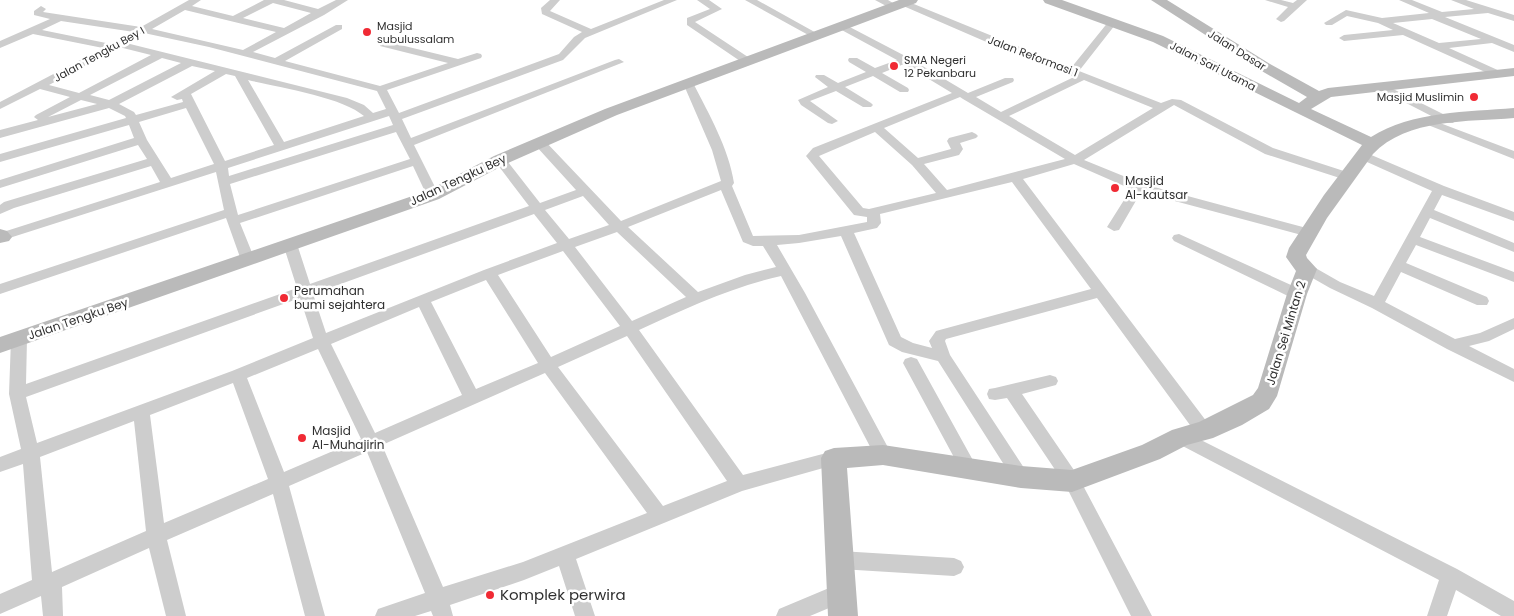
<svg xmlns="http://www.w3.org/2000/svg" width="1514" height="616" font-family="Poppins,sans-serif">
  <rect width="100%" height="100%" fill="#fff"/>
  <g fill="none" stroke-linecap="round" stroke-linejoin="round">
    <!-- street -->
    <path fill="#cdcdcd" fill-rule="evenodd" d="M189,0H201L192,6L233,16L264,0H284L318,9L336,0H348L324,15L253,52L275,58L336,25H342V29L285,61L380,86L448,63L380,46V42L384,41L458,59L477,53L481,54L482,56L481,58L387,90L399,113L559,54L574,37L582,32L542,14L541,8L550,0H560L550,11L591,29L664,0H677L585,38L563,60L402,119L411,138L615,60L619,59L624,62L414,145L439,195L438,198H428L413,166L240,223L255,260L253,263H243L241,260L226,218L0,294V284L224,210L216,172L0,241V233L160,182L151,166L14,208L0,214V205L4,202L147,159L138,145L0,188V180L134,138L129,125L0,162V154L126,118L125,116L109,108L0,138V130L38,120L34,117L36,115L70,97L40,89L0,109V102L103,48L33,34L0,48V41L50,19L34,15V11L41,6L46,9L43,12L141,27ZM273,3L311,13L284,28L243,18ZM185,10L276,32L243,50L152,29ZM61,21L134,32L135,35L144,33L209,47L377,91L386,109L373,113L364,105L347,98L118,41L111,44L42,30ZM119,47L151,55L79,93L49,85ZM162,58L181,63L109,100L90,95ZM192,66L215,71L171,97L177,100L182,99L183,102L136,115L134,112L119,104ZM226,74L235,76L274,145L225,161L191,94ZM248,80C277,87 343,97 364,116L284,142ZM81,100L97,104L48,117ZM186,108L214,164L171,178L147,140L139,122ZM389,116L393,125L229,176L228,168ZM396,132L410,159L238,215L230,184Z
      M697,0H709L722,9L695,22L751,59L752,61L751,63H743L687,25V18L710,9Z
      M745,0H757L820,35L818,37H812Z
      M875,0H888L898,6L896,8H890Z
      M904,0L1071,68L1109,21H1115V25L1079,71L1161,103L1172,99L1181,100L1273,148L1350,173L1352,176L1346,180L1265,154L1174,105L1084,160L1143,184L1314,230L1316,233L1314,236L1309,237L1141,192L1119,230L1114,231L1107,227L1131,189L1074,164L1023,179L1210,426L1213,431L1210,436L1204,438L1198,436L1097,298L946,339L945,341L950,355L1030,477L1027,482L1021,485L1015,482L938,361L902,352L889,345L841,236L799,243L777,245L805,293L892,455L889,460L883,462L877,460L781,276C731,287 685,309 639,330L743,475L834,451L840,453L843,458L840,463L834,465L742,491L576,559L595,616H575L559,566L524,580L450,605L453,616H433L431,611L415,616H375L378,609L425,593L367,452L289,486L325,616H305L273,494L167,540L186,616H166L149,548L62,587L63,616H43L41,596L0,614V594L32,580L23,464L0,472V457L21,449L9,394L11,339L13,335L19,333L25,335L27,339L26,384L297,288L283,244L285,241H295L297,244L310,284L529,206L494,160L496,157H504L540,203L576,190L536,146L534,143L536,140H544L621,221L721,181L712,150L683,83L688,80L693,83C709,114 729,149 734,183L732,186L753,236L799,235L867,222V217L854,215L806,156L813,148L952,93L904,64L882,73L908,88L909,90L908,92H900L873,76L845,87L871,103L873,105L871,107H863L836,91L810,101L838,121L832,124L828,123L801,105L798,100L828,87L815,77L816,75H824L838,83L866,72L849,62L848,60L849,58H857L875,68L897,60L838,28V24H844L909,58L968,93L1005,78H1013L1014,80L1013,82L976,97L1001,112L1074,77L998,47L901,5L899,3ZM1084,80L1153,108L1075,155L1009,116ZM960,97L963,99L1065,159L947,190L924,164L959,155L963,149L960,143L976,138L978,136L976,134L972,132L949,138L947,141L951,149L918,158L884,128ZM875,132L912,165L936,193L869,209L863,208L819,156ZM1012,182L1091,289L936,331L929,341L932,348L913,343L901,337L854,233L877,228L881,223L880,214ZM721,190L743,242L753,246H763L776,267L745,275L698,292L628,227ZM583,196L609,225L569,239L545,210ZM534,214L557,243L484,270L326,333L313,294ZM617,232L686,297L632,321L575,247ZM563,251L620,326L551,357L498,275ZM486,280L538,363L476,389L431,302ZM300,298L313,338L232,371L37,443L26,397ZM419,307L462,395L375,433L331,344ZM627,336L727,481L663,506L558,367ZM318,349L361,439L284,472L247,378ZM545,373L647,513L523,562L443,587L382,445ZM233,383L268,479L164,523L150,415ZM134,421L146,531L52,572L40,457Z
      M1265,0H1281L1293,3L1297,0H1307L1284,21L1281,22L1276,19L1288,7Z
      M1399,0H1412L1442,12L1474,9L1451,0H1466L1514,15V21L1488,13L1445,17L1514,45V52L1492,43L1449,48L1502,72L1503,74L1502,76H1494L1403,35L1344,41L1339,38L1344,35L1393,30L1378,23L1347,16L1332,25H1326L1324,23L1346,10L1382,18L1429,13ZM1432,19L1481,39L1439,43L1393,23Z
      M1383,84L1453,119L1455,121L1453,123H1445L1379,89L1378,87L1379,85Z
      M1432,120L1514,151V159L1428,125L1426,123Z
      M1362,151L1444,186L1514,212V221L1442,195L1434,210L1514,243V252L1430,218L1420,237L1514,272V282L1416,245L1406,263L1487,297L1489,301L1487,305H1477L1401,272L1385,302L1455,339L1480,333L1514,318V329L1489,341L1469,346L1514,369V382L1447,349L1372,308L1330,288L1302,272L1300,269L1302,266H1312L1340,282L1374,296L1432,191L1358,158L1356,155Z
      M1179,234L1302,290L1304,294L1302,298H1292L1174,241L1172,238L1174,235Z
      M911,357L917,359L975,464L978,469L975,474L969,477L963,474L903,363L905,359Z
      M1050,375L1056,377L1058,381L1056,385L1022,394L1078,476L1152,616H1131L1066,486L1007,398L995,400L989,399L987,394L989,389L995,388Z
      M1181,430L1457,569L1514,601V616H1501L1456,590L1447,616H1427L1439,580L1175,442L1172,437L1175,432Z
      M840,551L954,558L961,561L964,567L961,573L954,576L840,569L833,566L830,560L833,554Z
      M841,583L848,586L851,593L848,600L810,616H776L779,609Z"/>
    <!-- secondary -->
    <path fill="#bababa" fill-rule="evenodd" d="M899,0H918L916,3L617,115L506,164L439,199L0,353V337L427,191L494,156L605,109Z
      M1043,0H1062L1163,36L1299,103L1307,97L1260,70L1151,0H1167L1270,64L1319,91L1328,88L1514,68V76L1331,97L1311,109L1371,137C1412,111 1468,112 1514,108V118C1469,122 1407,118 1373,154L1327,218L1306,255L1307,258L1317,269L1307,294L1277,396L1269,409L1242,425L1213,438L1187,445L1160,459L1072,492L1021,488L883,465L847,468L858,616H828L821,458L825,451L834,448L883,445L1021,466L1072,470L1142,445L1172,430L1199,422L1253,395L1258,388L1287,294L1296,271L1286,257L1289,248L1324,195L1362,145L1153,42L1045,3Z
      M0,229L7,231L12,237L9,241L0,243Z"/>
  </g>
  <!-- markers -->
  <g fill="#f02a34" stroke="#fff" stroke-width="2">
    <circle cx="367" cy="32" r="5"/>
    <circle cx="894" cy="66" r="5"/>
    <circle cx="1474" cy="97" r="5"/>
    <circle cx="1115" cy="188" r="5"/>
    <circle cx="284" cy="298" r="5"/>
    <circle cx="302" cy="438" r="5"/>
    <circle cx="490" cy="595" r="5"/>
  </g>
  <g text-anchor="middle" stroke-width="5" stroke-linejoin="round" paint-order="stroke">
    <!-- far-poi labels -->
    <g font-size="11" fill="#303030" stroke="#fff" text-anchor="start">
      <text x="377" y="30">Masjid<tspan x="377" dy="13">subulussalam</tspan></text>
      <text x="904" y="64">SMA Negeri<tspan x="904" dy="13">12 Pekanbaru</tspan></text>
      <text x="1464" y="101" text-anchor="end">Masjid Muslimin</text>
    </g>
    <!-- far-street labels -->
    <g font-size="11" fill="#303030" stroke="#fff">
      <text transform="translate(1237 50) rotate(32)" y="4">Jalan Dasar</text>
      <text transform="translate(99 54) rotate(-29)" y="4">Jalan Tengku Bey I</text>
      <text transform="translate(1033 56) rotate(21)" y="4">Jalan Reformasi 1</text>
      <text transform="translate(1213 66) rotate(27)" y="4">Jalan Sari Utama</text>
    </g>
    <!-- street labels -->
    <g font-size="12" fill="#303030" stroke="#fff">
      <text transform="translate(458 180) rotate(-25)" y="4">Jalan Tengku Bey</text>
      <text transform="translate(78 319) rotate(-19)" y="4">Jalan Tengku Bey</text>
      <text transform="translate(1286 333) rotate(-73)" y="4">Jalan Sei Mintan 2</text>
    </g>
    <!-- poi labels -->
    <g font-size="12" fill="#303030" stroke="#fff" text-anchor="start">
      <text x="1125" y="185">Masjid<tspan x="1125" dy="14">Al-kautsar</tspan></text>
      <text x="294" y="295">Perumahan<tspan x="294" dy="14">bumi sejahtera</tspan></text>
      <text x="312" y="435">Masjid<tspan x="312" dy="14">Al-Muhajirin</tspan></text>
    </g>
    <!-- near-poi labels -->
    <g font-size="15" fill="#303030" stroke="#fff" text-anchor="start">
      <text x="500" y="600">Komplek perwira</text>
    </g>
  </g>
</svg>
